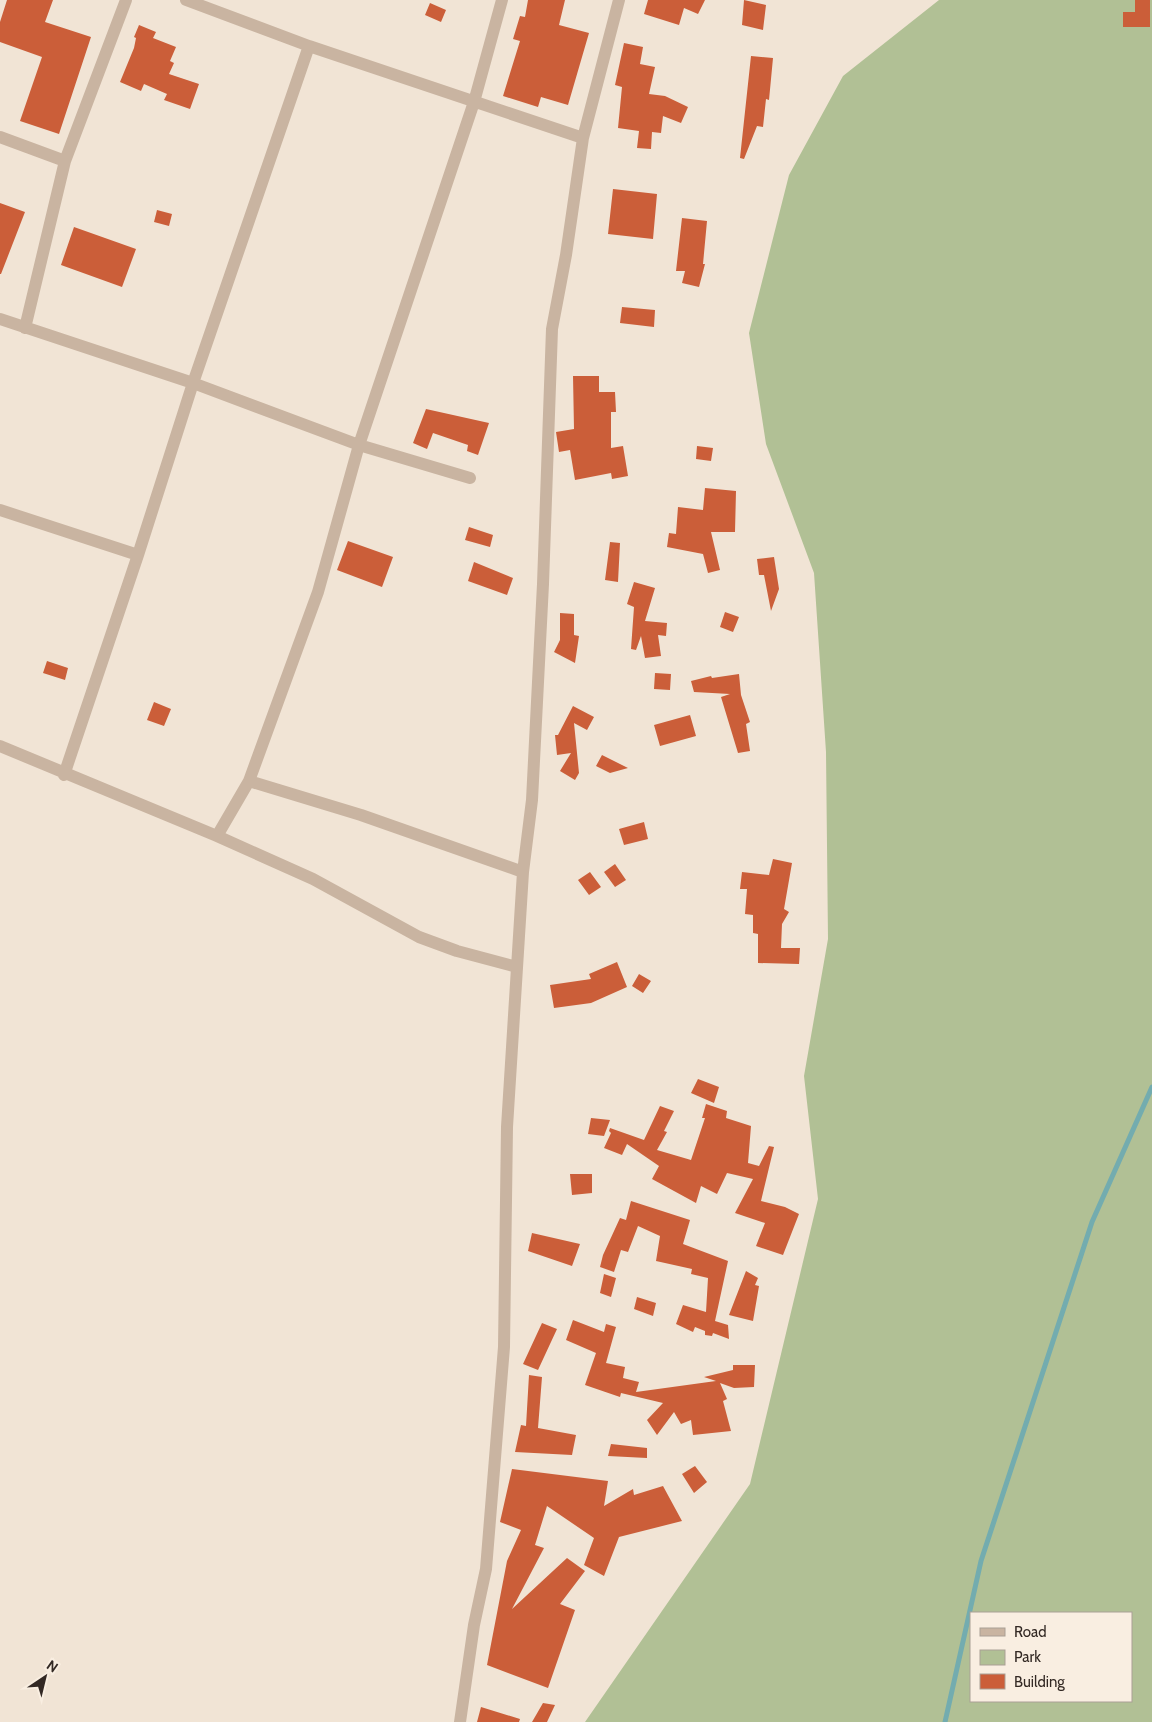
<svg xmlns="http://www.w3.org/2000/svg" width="1152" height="1722" font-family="Cabin,sans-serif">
  <rect width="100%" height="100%" fill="#f1e4d5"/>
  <!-- green -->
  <path fill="#b1c095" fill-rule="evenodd" d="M939,0H1152V1722H585L750,1484L818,1199L804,1076L828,939L826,752L814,573L766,444L749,333L789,175L843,76ZM971,1613H1131V1701H971Z"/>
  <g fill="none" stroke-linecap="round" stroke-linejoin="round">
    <!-- stream -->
    <path stroke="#73acaf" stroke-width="5" d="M945,1722L981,1561L1092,1222L1152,1087"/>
  </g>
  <!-- building -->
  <path fill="#cb5e39" d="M7,0H53L45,22L91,37L59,134L20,121L42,57L0,42V22Z
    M528,0H565L559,25L589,33L568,105L541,97L538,107L503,96L520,41L513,39L520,16L525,17Z
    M648,0H705L698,14L684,8L679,25L644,14Z
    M744,0L766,5L763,30L742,25Z
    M1135,0H1150V27H1123V12H1135Z
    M430,3L446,10L441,22L425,15Z
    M139,25L156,32L153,38L176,47L170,61L174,63L169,74L199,84L190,109L164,100L167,94L144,84L141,91L120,82L134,48L136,38L134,37Z
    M624,43L643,47L640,64L655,67L649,94L665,96L688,107L681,123L663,116L661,133L652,132L651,149L637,148L639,131L618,128L622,87L615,85Z
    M751,56L773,58L769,100L766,99L763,127L757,126L744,159L740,158Z
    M613,189L657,194L653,239L608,234Z
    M0,203L25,212L1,274H0Z
    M157,210L172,214L169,226L154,222Z
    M682,218L707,221L703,264H705L699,287L682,283L685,271H676Z
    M74,227L136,249L122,287L61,265Z
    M622,307L655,310L654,327L620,323Z
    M573,376H599V392H615L616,412H611V448L623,446L628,476L612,479L611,473L575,480L570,450L559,452L556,432L574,429Z
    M426,409L489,423L478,455L467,451L468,445L433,433L427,449L413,443Z
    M697,446L713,448L711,461L696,459Z
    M705,488L736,491L735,532H711L720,570L708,573L703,554L667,547L669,533L676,534L678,507L703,510Z
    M469,527L493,535L490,547L465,540Z
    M348,541L393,557L382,587L337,570Z
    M610,542L620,543L618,582L605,580Z
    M774,557L779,589L771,611L764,575H759L757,559Z
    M474,562L513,578L507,595L468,581Z
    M634,582L655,588L645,621L667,623L666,636L658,635L661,656L645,658L641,636L636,650L631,649L634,607L627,604Z
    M725,612L739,617L733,632L720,627Z
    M560,613L574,614V635L579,636L575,663L554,652L560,640Z
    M47,661L68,668L65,680L43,673Z
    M655,673L671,674L670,690L654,689Z
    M739,674L741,695L750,722L746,724L750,751L738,753L721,697L730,694L694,692L691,681L711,676L712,678Z
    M154,702L171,709L164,726L147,720Z
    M573,706L594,717L587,730L574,723L579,773L575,780L560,771L571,753L557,755L555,735H558Z
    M690,715L696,736L660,746L654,725Z
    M602,755L628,768L610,773L596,766Z
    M644,822L648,839L624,845L619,829Z
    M773,859L792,863L784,909L789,912L782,924L781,948H800L799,964L758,963V934L753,933V915L745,914L747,889H740L742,872L769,875Z
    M615,864L626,880L615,887L604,872Z
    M590,872L601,887L589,895L578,880Z
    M617,962L627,987L591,1003L554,1008L550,985L591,979L589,974Z
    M639,974L651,981L643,993L632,986Z
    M698,1079L719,1087L714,1103L691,1093Z
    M706,1104L727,1111L726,1118L751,1126L748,1163L759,1166L769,1146L774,1147L761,1201L785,1207L799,1214L783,1255L756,1246L765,1223L735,1213L753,1179L727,1173L717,1194L701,1186L696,1203L652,1179L659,1166L627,1144L622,1155L604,1148L611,1133L609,1131L610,1128L644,1140L660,1106L674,1111L664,1131L667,1132L657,1150L691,1160L705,1118H702Z
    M591,1118L610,1120L604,1136L588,1134Z
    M570,1174H592V1193L572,1195Z
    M631,1201L690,1220L683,1244L728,1261L715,1321L728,1325L729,1339L713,1333L712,1336L705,1335V1331L695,1327L693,1332L676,1324L683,1305L706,1312L708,1278L691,1274L692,1269L656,1261L660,1236L638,1226L628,1252L621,1250L614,1272L600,1267L603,1255L620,1218L626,1220Z
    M532,1233L580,1244L572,1266L528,1251Z
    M746,1271L758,1278L755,1285L759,1286L753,1321L729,1315Z
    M604,1274L616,1278L611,1297L600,1293Z
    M637,1297L656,1303L653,1316L634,1309Z
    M573,1320L604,1332L606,1324L616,1327L606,1363L625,1367L623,1378L639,1382L636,1392L716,1381L704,1377L733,1370V1365H755L754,1387L734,1388L720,1383L727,1399L723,1401L731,1431L693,1435L691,1420L681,1424L674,1412L657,1435L647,1420L663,1403L621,1393L620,1397L585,1385L596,1353L566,1340Z
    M542,1323L557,1329L538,1370L523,1364Z
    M529,1375L542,1377L538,1428L576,1435L572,1455L515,1452L521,1425L526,1426Z
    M611,1444L647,1448V1458L608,1456Z
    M695,1466L707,1482L694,1493L682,1474Z
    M512,1469L608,1481L604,1506L633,1489L634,1495L663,1486L682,1521L619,1537L604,1576L584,1565L594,1538L547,1506L535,1545L544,1548L512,1609L567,1558L585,1571L560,1604L575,1610L548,1688L487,1665L507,1561L521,1530L500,1522Z
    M543,1703L555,1705L547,1722H532Z
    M481,1707L520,1719L519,1722H477Z"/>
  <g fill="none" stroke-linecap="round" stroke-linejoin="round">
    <!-- minor -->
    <path stroke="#c9b4a1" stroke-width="12" d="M186,0L309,46L583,138
      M0,137L65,161
      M0,319L193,383L359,445L470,478
      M25,328L65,161L126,0
      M0,510L138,555
      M0,746L217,836L313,879L419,937L457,951L517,967
      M64,775L138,555L193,383L309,46
      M249,781L361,815L523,872
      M217,836L249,781L318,592L359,445L474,102L502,0
      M460,1722L474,1625L486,1569L504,1347L507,1127L523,872L532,800L543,584L552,329L566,255L583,138L619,0"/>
  </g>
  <!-- legend -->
  <rect x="970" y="1612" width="162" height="90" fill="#f9eee1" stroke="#aa9f95"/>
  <rect x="980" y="1628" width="25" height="8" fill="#c9b4a1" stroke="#aa9f95"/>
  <text x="1014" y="1637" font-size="15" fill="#332924">Road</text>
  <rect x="980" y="1650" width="25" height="15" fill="#b1c095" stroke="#aa9f95"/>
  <text x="1014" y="1662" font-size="15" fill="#332924">Park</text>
  <rect x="980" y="1674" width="25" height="15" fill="#cb5e39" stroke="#aa9f95"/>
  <text x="1014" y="1687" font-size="15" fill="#332924">Building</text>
  <!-- north arrow -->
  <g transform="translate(45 1677) rotate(35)" stroke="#f9eee1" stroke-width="4" paint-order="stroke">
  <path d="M0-4L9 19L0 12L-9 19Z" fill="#332924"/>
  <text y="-8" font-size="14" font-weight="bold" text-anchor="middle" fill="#332924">N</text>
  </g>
</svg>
